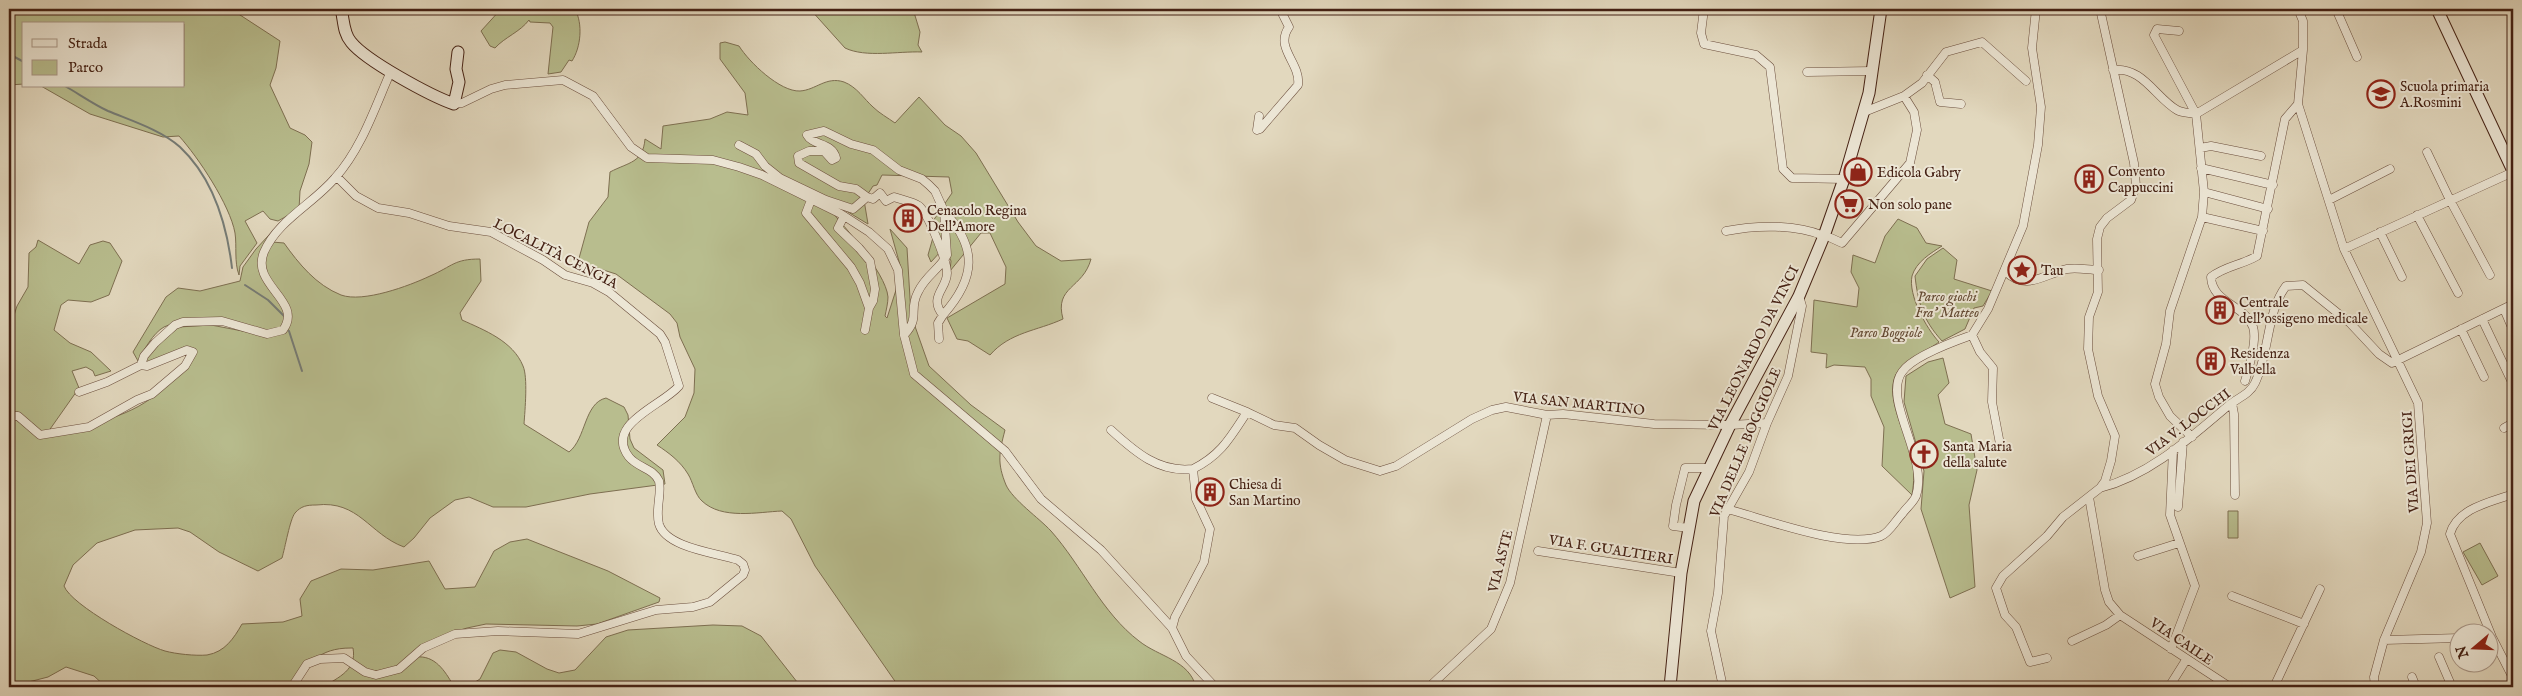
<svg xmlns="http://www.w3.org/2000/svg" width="2522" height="696" font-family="'IM FELL English',serif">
  <rect width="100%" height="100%" fill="#e2d8be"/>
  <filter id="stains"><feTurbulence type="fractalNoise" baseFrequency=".004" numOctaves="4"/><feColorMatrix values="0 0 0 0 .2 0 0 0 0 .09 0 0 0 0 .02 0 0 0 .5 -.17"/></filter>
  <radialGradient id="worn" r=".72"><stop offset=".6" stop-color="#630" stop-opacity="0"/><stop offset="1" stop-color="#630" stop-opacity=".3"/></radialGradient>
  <!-- green -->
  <path fill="#b8bd8e" stroke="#7e6f51" d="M9,9H239L237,13L280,41L276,68L270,85L290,128L305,135L312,142L309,164L300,191L299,209L278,221L270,219L263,211L245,221L257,243L240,266L239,275C234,262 237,246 235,233C230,205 198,157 179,136L163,137L90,114L41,86H184V24H24V84L9,85Z
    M501,9H575C583,24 581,47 572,61L569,60L561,72L548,74L553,27L550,23L530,22L529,20C520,32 505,37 495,48L490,46L481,31Z
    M810,9H913L920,32L918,45L922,52C898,51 866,58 845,48Z
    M725,42L739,46C749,62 780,92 800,91C816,90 826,76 844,82C857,87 864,99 873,107C879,113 888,118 895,123L919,97L945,125L961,136L976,153L1018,222L1036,246L1061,261L1091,259C1083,289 1054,286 1063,319C1037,331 1010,332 990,355L968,341L957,339L947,318L1005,284L1006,267L990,233H981L950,271L951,261L946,250L941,251L931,262L928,255L934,234L933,221L952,193L949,177L882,175L877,185L873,186L864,200L868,224L828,200L822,201C839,220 886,272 888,297C888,303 886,311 885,316L887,318L896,290L900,265L890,229L907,248L911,315L929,366L971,405L1005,430C999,453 997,463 1006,485C1013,500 1039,518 1051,531C1082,566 1102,613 1139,641C1159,657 1189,660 1196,687H899L815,566L791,519L782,511C758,512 722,520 702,501C695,495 693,482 688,474C680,461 669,453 657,445L685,417L694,393L695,369L680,337L677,323L670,314L616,274L578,262L589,222L608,197L610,172C629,162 643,163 645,139L661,149L663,126L710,119L727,112L748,115L745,93L720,59V43Z
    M1898,219L1917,228L1926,243L1942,246C1931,253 1916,262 1912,276C1908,295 1926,328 1939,342C1931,348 1903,364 1898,371C1882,393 1906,434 1912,456C1915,469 1914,482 1912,495L1882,466L1884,427L1871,396V379L1865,367L1834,365L1826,368L1827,354L1811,352L1814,300L1857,307L1859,288L1851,272L1853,255L1875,263L1885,236Z
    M280,223L260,259L282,302L285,323L275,332C249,328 187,315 164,327C153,333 144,350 138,361L133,352L166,297L178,288L200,291L240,281L243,267L256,249Z
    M38,240L79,264L90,245L103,241L110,243L122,261L109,295L91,302L68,300L61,305L54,330L70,343L91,352L111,371L95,376L93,371L86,367L72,371L79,388L48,432H41L18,412L9,413V331L17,306L28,287L29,253L36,247Z
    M272,242L284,243C299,264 316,285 341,295C363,303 409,286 430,276C453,266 454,259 480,259L481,281L460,313L462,320C484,330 513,341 523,366C528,377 525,410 524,424L569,452C586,439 584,403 606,398L624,407L628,415L630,439L634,448L663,470L665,484L590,494L526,507H493L469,497L455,500L430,518L414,538L404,547C369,534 359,500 316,505C307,505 301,506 295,513C290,519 285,548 282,558L258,571L219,552L190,532L178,528L135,530L97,543L73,565L64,586C71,605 144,645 165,651C176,654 195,656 207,655C225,652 234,638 242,624L283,622L302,616L300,599L311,581L341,569L373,570L429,561L445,589L475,587L494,551L510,542L527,539L608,571L660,598L659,602L597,624L577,626L486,624L467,628L444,635L416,657C435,655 445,671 453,685L460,687H323C339,677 357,670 353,648H351C318,648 309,664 289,687H106L94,676L66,667L48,677L9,687V419L12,417L40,437C75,427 120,421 150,399C167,386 181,366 195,351L147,366L142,359L179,327L211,325L258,334L276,335L289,318L270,283L263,260Z
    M1943,248L1957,260L1954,279L1992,291L1983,306L1974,308L1965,329L1942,341C1923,320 1918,303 1915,276L1927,259Z
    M1943,358L1949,383L1938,395L1945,424L1971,434L1977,470L1969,505L1975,587L1950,598L1921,509L1924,471L1904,402L1906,376L1928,362Z
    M2228,511H2238V538H2228Z
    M2480,543L2498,576L2482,585L2463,552Z
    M713,625L742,626L761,636L801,687H467L480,679L493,653L500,650L516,652L547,669L559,673L575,670L606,637L628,630Z"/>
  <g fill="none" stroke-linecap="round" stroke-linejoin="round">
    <!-- stream -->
    <path stroke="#767c76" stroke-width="2" d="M9,54L24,62
      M65,86C79,94 93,104 108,111C132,121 161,130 180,147C213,178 227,226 232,268
      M245,285L268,300L284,316
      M289,331L302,371"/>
    <!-- street casing -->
    <g stroke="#6c4f3e" stroke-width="9">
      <path id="street" d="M1704,9L1701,33L1704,44L1756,55L1770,67L1783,169L1792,178L1844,179
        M2336,9L2357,57
        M2179,31L2157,29L2154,35L2196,114L2204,192L2202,217L2170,311L2166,344L2155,384L2159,397L2170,416L2192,437
        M2303,50L2298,104L2344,249L2418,403L2427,523L2421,552L2384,640L2374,677L2375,687
        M2113,70C2142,66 2156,98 2177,110C2182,113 2191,113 2196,114L2303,50V21L2298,9
        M1807,72L1872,71
        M1927,75L1935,82L1940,102L1961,104
        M454,104L462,103L491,89L505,85L563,80L593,96L631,147L647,158L713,160L739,167L762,175L841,214L869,232L888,249L898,270L904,335L914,374L1005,451L1041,499L1101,550L1172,628L1186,656L1215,687
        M1864,112L1904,96L1922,83L1946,52L1982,42L2026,81
        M1259,116L1257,130L1260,129L1298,85C1301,63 1274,48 1289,27L1280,9
        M739,145L756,154L765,166L780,178L826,200L853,209L867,197
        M2200,148L2211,146L2261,156
        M2427,152L2450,200L2490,275
        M2201,168L2273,185
        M2204,192L2268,209
        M811,200L806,213L851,267L860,283L869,308L873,301L875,289L870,261L859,248L838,228L844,216
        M2329,200L2390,169
        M2417,215L2458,293
        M2202,217L2263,231
        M1726,231C1756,225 1795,224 1824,236
        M2380,232L2402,277
        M1831,238L1842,243L1910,163L1917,130L1914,112L1904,96
        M2344,249L2513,172
        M2005,271C2026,292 2044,274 2067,269C2077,267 2089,270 2099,270
        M2504,309L2513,330
        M2482,319L2511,380
        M2461,329L2484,377
        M865,330L869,308
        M904,335C921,317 908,311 918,292C926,275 940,269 947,255L944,211L935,191L929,185L922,179L899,170L873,150L851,144L824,131L807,135C813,146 832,142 836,158L832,160L824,151H809L798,156L799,163L839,186L856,189L867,197L873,199L880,193L886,201L894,197C902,200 911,201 919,206C928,213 947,261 947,273C947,289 928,297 943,315C976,278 978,248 944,211
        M939,339L938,323L943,315
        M141,365L144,356L155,343L175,325L183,322L222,321L267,334L283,330C304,301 250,285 264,252C278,220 313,204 335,178C362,148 375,107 391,71
        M2245,381C2249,368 2257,339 2253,327C2245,305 2212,303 2211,277C2225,266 2242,265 2257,256L2285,119L2298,104
        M1212,398L1247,412
        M2232,403L2234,414L2235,495
        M9,416H18L40,435L89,427L137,400L152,394L185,366L193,352L187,350L147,366L141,365L107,382L79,392
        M2504,428L2513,423
        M1111,430C1135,452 1159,473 1193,469
        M2000,444L1992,402L1993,368L1980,352L1972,335L1988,309L2023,226L2038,145L2041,107L2032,48L2036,9
        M2100,488C2150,475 2190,438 2229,405C2238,398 2250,394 2255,383C2270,351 2266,313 2286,286L2303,285L2350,323L2379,354L2392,363L2513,304
        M2513,494C2491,502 2457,508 2450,534L2492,637L2513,678
        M2089,497L2105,590L2109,602L2120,615L2230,687
        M2178,507L2183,442
        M1727,509C1765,519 1845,550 1881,536C1889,533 1896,520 1902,514C1906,508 1913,503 1916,496C1929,458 1882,400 1902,372C1912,357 1955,341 1972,335
        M1689,528L1673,526L1676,505L1685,468H1710
        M1538,551L1681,573
        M2138,556L2179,543
        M2232,596L2304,624
        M1172,628L1175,617L1204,562L1210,529L1196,499L1193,469C1221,455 1230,438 1247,412L1274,425L1295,428L1319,445L1345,460L1380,471L1396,466L1472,419L1492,410L1506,407L1547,415L1563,414L1654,424L1730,425L1767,423
        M2384,640L2460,638
        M2072,641L2106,625L2120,615
        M2171,649L2195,586L2170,515L2173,450
        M2439,657L2452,687
        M2047,658L2030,662L2016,627L2005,615L1996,588L2003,576L2047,536L2063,517L2100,488L2105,481L2111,461L2115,436L2098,396L2088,349L2089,317L2098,292L2097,239L2100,227L2107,218L2131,200L2136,186L2134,163L2100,9
        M2412,677L2416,687
        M292,687L307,664L320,659L344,658L365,672L376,675L399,669L423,648L455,634L498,631L578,634L656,610L693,607L710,602L743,575L745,570L743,564L738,560C717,553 666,548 659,524C655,509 662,495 659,481C653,468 638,468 629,457C604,424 662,406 679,386L665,342L660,334L609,292L593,283L565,275L543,260L491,232L449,226L409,213L378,208L356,196L337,177
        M1429,687L1491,629L1510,583L1547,415
        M1723,687L1711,631L1718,593L1724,516L1749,472L1767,423L1788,376L1802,306L1799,296
        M2169,687L2186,660
        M2274,687L2320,589"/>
    </g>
    <!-- secondary casing -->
    <g stroke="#452114" stroke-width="13">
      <path id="secondary" d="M341,9C344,20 343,33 351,42C366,61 431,96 454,104L459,82L456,69L458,52
        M2437,9L2513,171
        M1670,687L1681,573L1694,501L1730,425L1799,296L1824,236L1845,176L1869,93L1881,9"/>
    </g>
    <!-- street -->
    <use href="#street" stroke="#ece6d5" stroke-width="8"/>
    <!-- secondary -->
    <use href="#secondary" stroke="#ece6d5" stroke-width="11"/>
  </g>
  <!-- icons -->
  <defs>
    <g id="school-ring" transform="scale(1.4375)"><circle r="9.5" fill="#ece6d5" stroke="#8f2418" stroke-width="1.5"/><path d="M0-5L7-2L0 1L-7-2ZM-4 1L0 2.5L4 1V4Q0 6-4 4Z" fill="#8f2418"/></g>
    <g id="shop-ring" transform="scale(1.4375)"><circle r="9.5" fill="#ece6d5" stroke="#8f2418" stroke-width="1.5"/><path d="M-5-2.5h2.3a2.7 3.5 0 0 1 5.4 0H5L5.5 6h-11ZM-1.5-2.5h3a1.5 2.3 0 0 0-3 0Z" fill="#8f2418"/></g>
    <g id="building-ring" transform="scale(1.4375)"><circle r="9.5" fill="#ece6d5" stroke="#8f2418" stroke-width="1.5"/><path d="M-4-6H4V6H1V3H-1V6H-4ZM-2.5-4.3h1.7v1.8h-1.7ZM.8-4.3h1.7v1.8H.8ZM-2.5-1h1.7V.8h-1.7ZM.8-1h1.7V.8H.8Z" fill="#8f2418"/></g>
    <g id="supermarket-ring" transform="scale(1.4375)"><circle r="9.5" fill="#ece6d5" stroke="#8f2418" stroke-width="1.5"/><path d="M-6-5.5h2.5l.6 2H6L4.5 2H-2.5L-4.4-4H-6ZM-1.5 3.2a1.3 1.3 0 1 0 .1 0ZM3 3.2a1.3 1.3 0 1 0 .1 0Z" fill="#8f2418"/></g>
    <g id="sight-ring" transform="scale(1.4375)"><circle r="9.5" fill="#ece6d5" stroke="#8f2418" stroke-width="1.5"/><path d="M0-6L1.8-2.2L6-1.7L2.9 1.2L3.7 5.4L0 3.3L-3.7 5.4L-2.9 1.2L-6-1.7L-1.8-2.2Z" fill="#8f2418"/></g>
    <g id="church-ring" transform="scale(1.4375)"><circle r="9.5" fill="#ece6d5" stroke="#8f2418" stroke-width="1.5"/><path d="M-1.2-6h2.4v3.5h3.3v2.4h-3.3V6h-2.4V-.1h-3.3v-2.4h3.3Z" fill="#8f2418"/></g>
  </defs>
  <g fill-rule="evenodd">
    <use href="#school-ring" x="2381" y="94"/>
    <use href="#shop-ring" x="1858" y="172"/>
    <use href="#building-ring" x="2089" y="179"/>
    <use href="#supermarket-ring" x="1849" y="204"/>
    <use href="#building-ring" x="908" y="218"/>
    <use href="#sight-ring" x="2022" y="270"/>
    <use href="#building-ring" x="2220" y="310"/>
    <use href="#building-ring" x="2211" y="361"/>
    <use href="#church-ring" x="1924" y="454"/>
    <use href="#building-ring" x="1210" y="492"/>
  </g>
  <g text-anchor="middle" stroke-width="4" stroke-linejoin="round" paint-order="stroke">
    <!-- poi labels -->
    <g font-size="14" fill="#452114" stroke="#ece6d5" text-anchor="start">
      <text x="2400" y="91">Scuola primaria<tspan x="2400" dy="16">A.Rosmini</tspan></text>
      <text x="2108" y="176">Convento<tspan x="2108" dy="16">Cappuccini</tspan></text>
      <text x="1877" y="177">Edicola Gabry</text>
      <text x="1868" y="209">Non solo pane</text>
      <text x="927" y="215">Cenacolo Regina<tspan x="927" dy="16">Dell'Amore</tspan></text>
      <text x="2041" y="275">Tau</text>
      <text x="2239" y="307">Centrale<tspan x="2239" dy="16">dell'ossigeno medicale</tspan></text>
      <text x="2230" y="358">Residenza<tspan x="2230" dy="16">Valbella</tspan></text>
      <text x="1943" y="451">Santa Maria<tspan x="1943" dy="16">della salute</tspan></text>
      <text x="1229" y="489">Chiesa di<tspan x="1229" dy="16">San Martino</tspan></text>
    </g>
    <!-- street labels -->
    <g font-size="14" fill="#452114" stroke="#ece6d5">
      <text transform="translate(556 253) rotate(27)" y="5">LOCALITÀ CENGIA</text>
      <text transform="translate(1753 348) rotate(-63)" y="5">VIA LEONARDO DA VINCI</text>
      <text transform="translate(1579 403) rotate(6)" y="5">VIA SAN MARTINO</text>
      <text transform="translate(2188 422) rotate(-37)" y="5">VIA V. LOCCHI</text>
      <text transform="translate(1745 442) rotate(-67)" y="5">VIA DELLE BOGGIOLE</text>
      <text transform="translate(2410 462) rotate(-94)" y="5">VIA DEI GRIGI</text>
      <text transform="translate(1611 549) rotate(9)" y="5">VIA F. GUALTIERI</text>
      <text transform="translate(1500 561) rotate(-76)" y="5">VIA ASTE</text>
      <text transform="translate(2182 641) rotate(34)" y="5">VIA CAILE</text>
    </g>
    <!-- park labels -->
    <g font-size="14" font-style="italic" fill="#624832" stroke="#ece6d5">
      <text x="1947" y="301">Parco giochi<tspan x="1947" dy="16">Fra' Matteo</tspan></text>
      <text x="1886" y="337">Parco Boggiole</text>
    </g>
  </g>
  <!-- margin -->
  <rect width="2522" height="696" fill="none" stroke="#e2d8be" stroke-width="30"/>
  <rect x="10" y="10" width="2502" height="676" fill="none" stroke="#452114" stroke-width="2.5"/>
  <rect x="15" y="15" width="2492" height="666" fill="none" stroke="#452114"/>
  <!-- legend -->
  <rect x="22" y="22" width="162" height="65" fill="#ece6d5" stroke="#a99788"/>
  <rect x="32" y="39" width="25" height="8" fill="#ece6d5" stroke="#a99788"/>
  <text x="68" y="48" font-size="15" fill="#452114">Strada</text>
  <rect x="32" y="60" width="25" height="15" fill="#b8bd8e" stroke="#a99788"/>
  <text x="68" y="72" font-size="15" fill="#452114">Parco</text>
  <!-- north arrow -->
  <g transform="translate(2474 648) rotate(251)"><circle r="24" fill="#ece6d5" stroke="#a99788"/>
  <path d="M0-4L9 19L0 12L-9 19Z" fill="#8f2418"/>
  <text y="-8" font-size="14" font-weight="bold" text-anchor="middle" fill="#452114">N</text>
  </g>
  <rect width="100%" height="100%" filter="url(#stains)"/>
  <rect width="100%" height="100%" fill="url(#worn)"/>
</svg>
